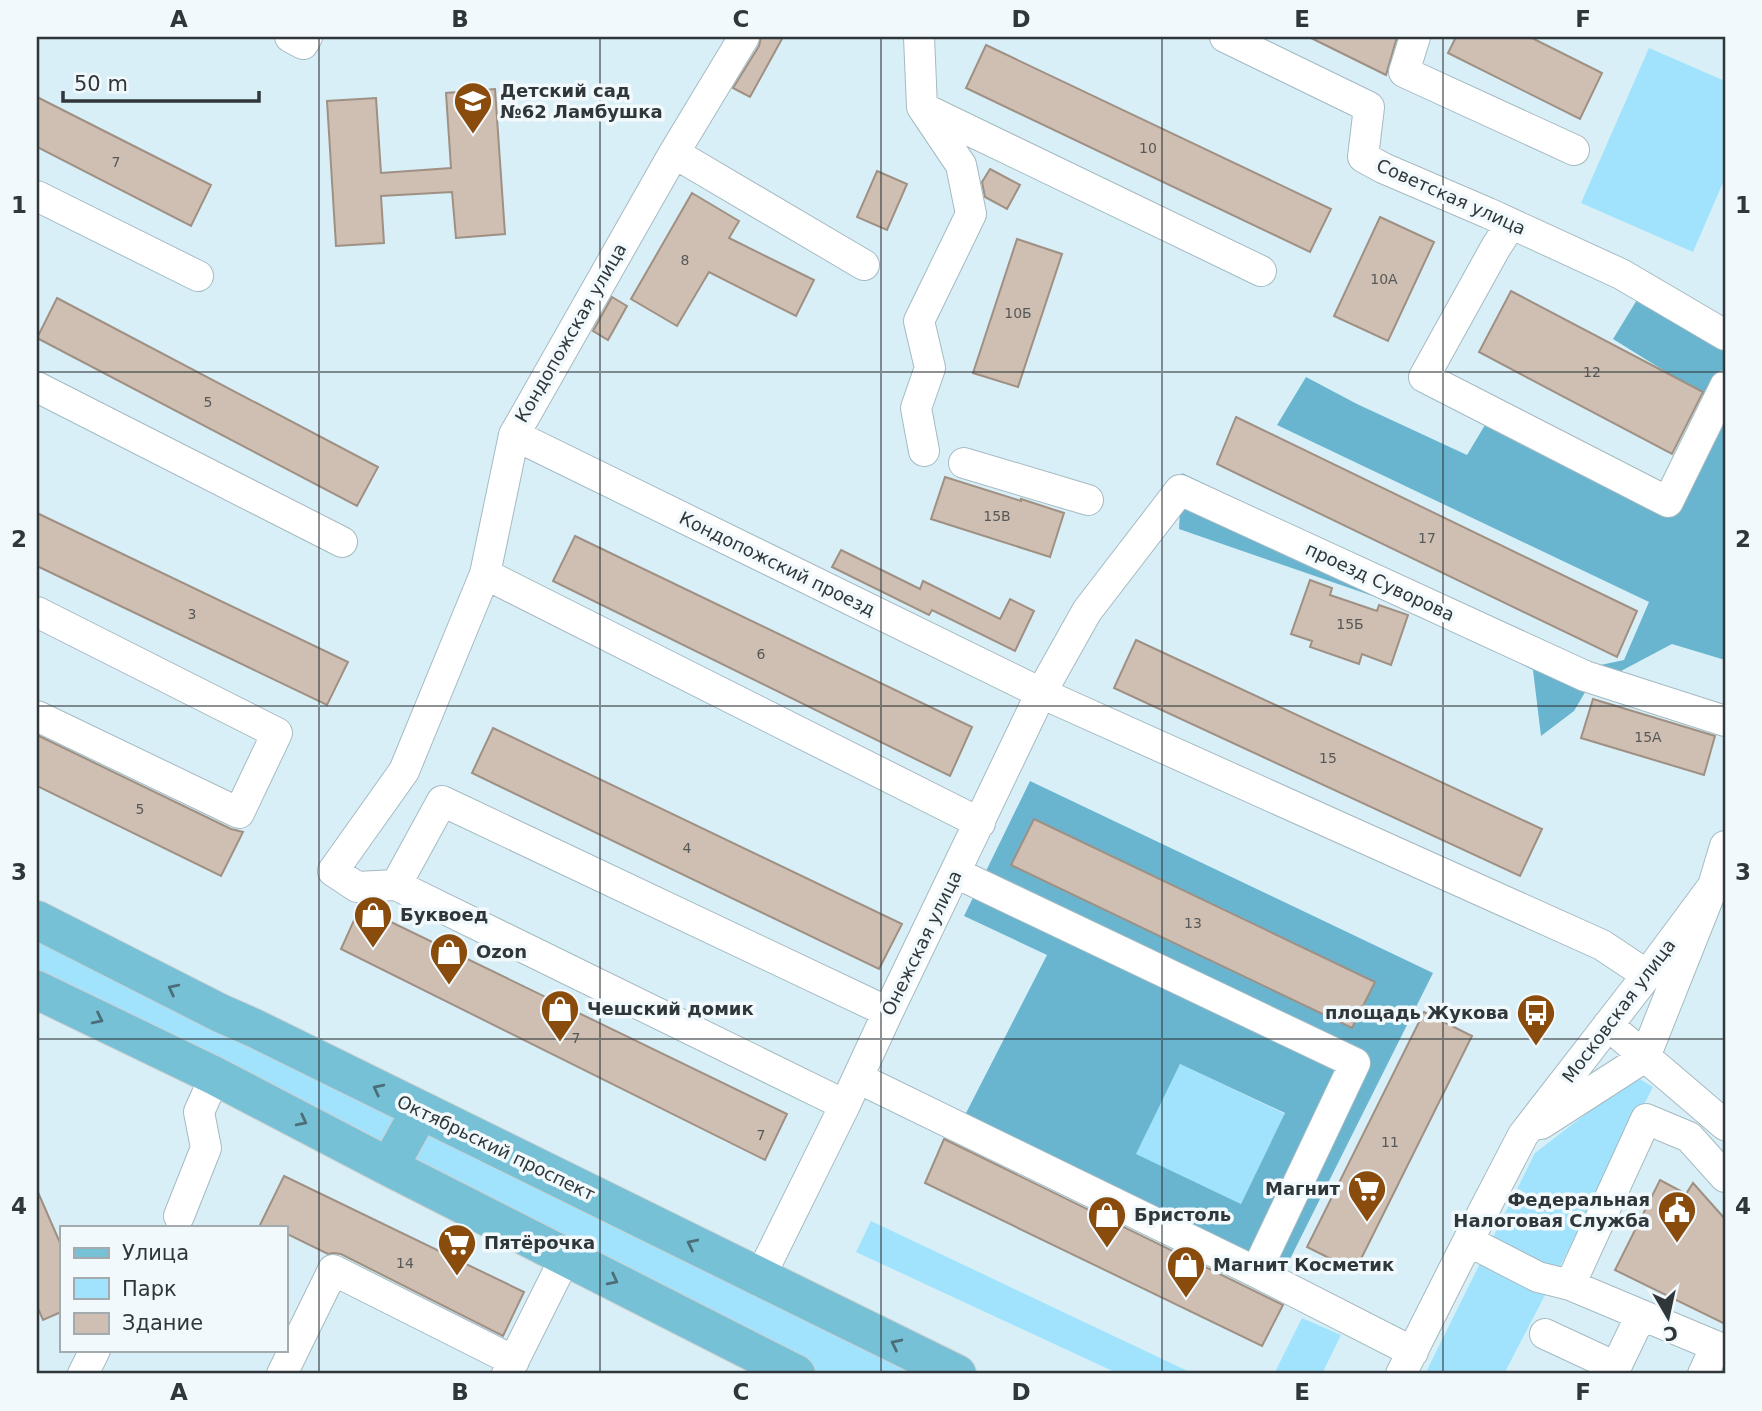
<svg xmlns="http://www.w3.org/2000/svg" width="1762" height="1411" font-family="'DejaVu Sans',sans-serif">
  <rect width="100%" height="100%" fill="#d9eff7"/>
  <!-- green -->
  <path fill="#a1e3fc" d="M1649,48L1725,81V178L1693,252L1581,203Z
    M37,938L916,1374H812L37,990Z
    M1180,1064L1285,1114L1241,1204L1135,1154Z
    M1635,1076L1653,1087L1504,1374H1425L1535,1153Z
    M871,1221L1194,1374H1119L856,1252Z
    M1302,1318L1341,1335L1322,1374H1274Z"/>
  <!-- forest -->
  <path fill="#69b5d0" fill-rule="evenodd" d="M1651,277L1725,326V660L1672,644L1587,689L1574,711L1541,736L1533,670L1422,613L1179,529L1182,473L1591,667L1624,660L1649,602L1277,425L1306,377L1357,404L1467,455L1497,405L1666,486L1708,398L1613,339Z
    M1030,781L1433,973L1285,1269L965,1115L1047,955L964,916ZM1180,1064L1285,1113L1241,1204L1136,1154Z"/>
  <!-- building -->
  <path fill="#cfbeb2" stroke="#9f9084" stroke-width="2" d="M761,37H783L750,97L733,88L759,46Z
    M1309,37H1397L1386,75Z
    M1456,37H1530L1602,73L1580,119L1448,53Z
    M986,45L1331,209L1310,252L966,88Z
    M495,89L505,234L456,238L452,192L381,196L384,243L336,246L327,101L376,98L381,173L451,168L446,93Z
    M37,97L211,185L191,226L37,147Z
    M990,169L1020,185L1007,209L985,197L982,182Z
    M877,171L907,184L887,230L857,217Z
    M692,193L739,221L729,238L814,280L796,316L709,272L677,326L631,299Z
    M1380,217L1434,242L1388,341L1334,316Z
    M1017,239L1062,254L1018,387L973,373Z
    M1511,291L1703,392L1672,454L1479,352Z
    M612,297L627,306L608,340L593,331Z
    M57,298L378,467L357,506L37,338Z
    M1236,417L1637,611L1617,657L1217,464Z
    M945,477L1021,501V499L1064,513L1050,557L931,519Z
    M37,513L348,662L327,705L37,566Z
    M575,536L972,727L950,776L553,581Z
    M841,550L920,589L923,581L1000,619L1010,599L1034,611L1015,651L932,610L929,615L832,567Z
    M1310,580L1332,588L1330,595L1377,611L1379,605L1408,615L1391,665L1362,654L1359,664L1310,647L1312,641L1291,634Z
    M1136,640L1542,829L1520,876L1114,688Z
    M1593,699L1715,736L1704,775L1581,738Z
    M493,728L902,924L879,969L472,773Z
    M37,735L231,829L243,832L221,876L37,786Z
    M1034,819L1375,982L1352,1028L1011,865Z
    M360,907L787,1114L765,1160L341,949Z
    M1424,1012L1472,1036L1355,1271L1307,1247Z
    M944,1139L1283,1305L1262,1346L925,1183Z
    M284,1176L524,1292L503,1336L341,1254L333,1253L328,1254L285,1233V1227H259Z
    M1660,1180L1686,1194L1693,1183L1725,1219V1324L1615,1270Z
    M37,1190L61,1245V1312L43,1320L37,1306Z"/>
  <g fill="none" stroke-linecap="round" stroke-linejoin="round">
    <!-- minor casing -->
    <g stroke="#a5bac2" stroke-width="32">
      <path id="minor" d="M290,37L303,44L307,37
        M744,37L674,153L514,435L485,574L404,771L333,871L357,887L396,885L845,1105
        M919,37L922,107L961,165L971,214L919,321L930,368L916,408L924,451
        M1225,37L1369,107L1363,157L1383,168L1488,213L1621,274L1725,335
        M1415,37L1404,72L1574,150
        M923,108L1261,271
        M674,153L864,265
        M37,196L198,276
        M1511,224L1496,247L1424,377L1668,502L1725,386
        M37,387L342,542
        M514,435L1041,693L1602,945L1647,975
        M964,463L1088,500
        M485,574L980,823
        M37,612L277,733L239,813L37,716
        M956,873L1355,1063L1256,1272
        M396,885L442,801L888,1012
        M1608,1025L1725,1125
        M858,1078L1256,1272L1413,1352
        M1541,1124L1645,1057L1713,886L1725,846
        M179,1216L206,1148L199,1112L215,1076
        M1468,1241L1538,1277L1570,1285L1725,1350
        M760,1277L845,1105L888,1012L1041,693L1087,611L1180,490L1585,676L1725,721
        M1570,1285L1646,1119L1689,1137L1725,1177
        M1545,1334L1616,1367L1641,1315
        M83,1374L95,1350
        M282,1374L333,1270L514,1361
        M507,1374L566,1256
        M1401,1374L1468,1241L1523,1135L1647,975L1713,886
        M1703,1374L1716,1346"/>
    </g>
    <!-- major casing -->
    <g stroke="#cdcfd0" stroke-width="40">
      <path id="major" d="M37,920L220,1013L254,1028L957,1374
        M37,990L215,1076L389,1167L796,1374
        M389,1167L420,1111"/>
    </g>
    <!-- minor -->
    <use href="#minor" stroke="#fff" stroke-width="30"/>
    <!-- major -->
    <use href="#major" stroke="#77c1d6" stroke-width="38"/>
  </g>
  <!-- one-way arrows -->
  <defs><path id="oneway-chevron" d="M-2-3.5L2.5 0L-2 3.5" fill="none" stroke-width="1.6" stroke-linecap="round" stroke-linejoin="round" transform="scale(1.75)"/></defs>
  <g stroke="#4c6e78">
    <use href="#oneway-chevron" transform="translate(173 989) rotate(-153)"/>
    <use href="#oneway-chevron" transform="translate(98 1019) rotate(26)"/>
    <use href="#oneway-chevron" transform="translate(378 1089) rotate(-153)"/>
    <use href="#oneway-chevron" transform="translate(302 1121) rotate(27)"/>
    <use href="#oneway-chevron" transform="translate(692 1244) rotate(-154)"/>
    <use href="#oneway-chevron" transform="translate(613 1280) rotate(27)"/>
    <use href="#oneway-chevron" transform="translate(896 1344) rotate(-154)"/>
  </g>
  <!-- grid -->
  <path fill="none" stroke="#2f373a" stroke-width="2" stroke-opacity="0.55" d="M319,37V1374M600,37V1374M881,37V1374M1162,37V1374M1443,37V1374M37,372H1725M37,706H1725M37,1039H1725"/>
  <!-- icons -->
  <defs>
    <g id="school-pin" transform="scale(2.0125)"><path d="M0 17L-7.5 6A9.5 9.5 0 1 1 7.5 6Z" fill="#894c0c" stroke="#f1f9fd"/><path d="M0-5L7-2L0 1L-7-2ZM-4 1L0 2.5L4 1V4Q0 6-4 4Z" fill="#fff"/></g>
    <g id="shop-pin" transform="scale(2.0125)"><path d="M0 17L-7.5 6A9.5 9.5 0 1 1 7.5 6Z" fill="#894c0c" stroke="#f1f9fd"/><path d="M-5-2.5h2.3a2.7 3.5 0 0 1 5.4 0H5L5.5 6h-11ZM-1.5-2.5h3a1.5 2.3 0 0 0-3 0Z" fill="#fff"/></g>
    <g id="bus-pin" transform="scale(2.0125)"><path d="M0 17L-7.5 6A9.5 9.5 0 1 1 7.5 6Z" fill="#894c0c" stroke="#f1f9fd"/><path d="M-5-6H5V4H4V6H2V4H-2V6H-4V4H-5ZM-3.5-4V0h7V-4ZM-3.5 1.2v1.5H-2V1.2ZM2 1.2v1.5H3.5V1.2Z" fill="#fff"/></g>
    <g id="supermarket-pin" transform="scale(2.0125)"><path d="M0 17L-7.5 6A9.5 9.5 0 1 1 7.5 6Z" fill="#894c0c" stroke="#f1f9fd"/><path d="M-6-5.5h2.5l.6 2H6L4.5 2H-2.5L-4.4-4H-6ZM-1.5 3.2a1.3 1.3 0 1 0 .1 0ZM3 3.2a1.3 1.3 0 1 0 .1 0Z" fill="#fff"/></g>
    <g id="civic-pin" transform="scale(2.0125)"><path d="M0 17L-7.5 6A9.5 9.5 0 1 1 7.5 6Z" fill="#894c0c" stroke="#f1f9fd"/><path d="M-.6-6.5H3V-4.5H.6V-3L4-1V1h2V6H-6V1h2V-1L-.6-3ZM-1.2 2.5V6h2.4V2.5Z" fill="#fff"/></g>
  </defs>
  <g fill-rule="evenodd">
    <use href="#school-pin" x="473" y="101"/>
    <use href="#shop-pin" x="373" y="915"/>
    <use href="#shop-pin" x="449" y="952"/>
    <use href="#shop-pin" x="560" y="1009"/>
    <use href="#bus-pin" x="1536" y="1013"/>
    <use href="#supermarket-pin" x="1367" y="1189"/>
    <use href="#civic-pin" x="1677" y="1210"/>
    <use href="#shop-pin" x="1107" y="1215"/>
    <use href="#supermarket-pin" x="457" y="1243"/>
    <use href="#shop-pin" x="1186" y="1265"/>
  </g>
  <g text-anchor="middle" stroke-width="7" stroke-linejoin="round" paint-order="stroke">
    <!-- number labels -->
    <g font-size="14" fill="#575958">
      <text x="1148" y="153">10</text>
      <text x="116" y="167">7</text>
      <text x="685" y="265">8</text>
      <text x="1384" y="284">10А</text>
      <text x="1018" y="318">10Б</text>
      <text x="1592" y="377">12</text>
      <text x="208" y="407">5</text>
      <text x="997" y="521">15В</text>
      <text x="1427" y="543">17</text>
      <text x="192" y="619">3</text>
      <text x="1350" y="629">15Б</text>
      <text x="761" y="659">6</text>
      <text x="1648" y="742">15А</text>
      <text x="1328" y="763">15</text>
      <text x="140" y="814">5</text>
      <text x="687" y="853">4</text>
      <text x="1193" y="928">13</text>
      <text x="576" y="1043">7</text>
      <text x="761" y="1140">7</text>
      <text x="1390" y="1147">11</text>
      <text x="405" y="1268">14</text>
    </g>
    <!-- poi labels -->
    <g font-size="18" font-weight="bold" fill="#2f373a" stroke="#f1f9fd" text-anchor="start">
      <text x="500" y="97">Детский сад<tspan x="500" dy="21">№62 Ламбушка</tspan></text>
      <text x="400" y="921">Буквоед</text>
      <text x="476" y="958">Ozon</text>
      <text x="587" y="1015">Чешский домик</text>
      <text x="1509" y="1019" text-anchor="end">площадь Жукова</text>
      <text x="1340" y="1195" text-anchor="end">Магнит</text>
      <text x="1650" y="1206" text-anchor="end">Федеральная<tspan x="1650" dy="21">Налоговая Служба</tspan></text>
      <text x="1134" y="1221">Бристоль</text>
      <text x="484" y="1249">Пятёрочка</text>
      <text x="1213" y="1271">Магнит Косметик</text>
    </g>
    <!-- street labels -->
    <g font-size="18" fill="#2f373a" stroke="#f1f9fd">
      <text transform="translate(1451 197) rotate(24)" y="6">Советская улица</text>
      <text transform="translate(571 333) rotate(-60)" y="6">Кондопожская улица</text>
      <text transform="translate(777 564) rotate(26)" y="6">Кондопожский проезд</text>
      <text transform="translate(1380 582) rotate(25)" y="6">проезд Суворова</text>
      <text transform="translate(922 943) rotate(-64)" y="6">Онежская улица</text>
      <text transform="translate(1619 1011) rotate(-53)" y="6">Московская улица</text>
      <text transform="translate(496 1148) rotate(26)" y="6">Октябрьский проспект</text>
    </g>
  </g>
  <!-- border -->
  <rect width="1762" height="1411" fill="none" stroke="#f1f9fd" stroke-width="77"/>
  <!-- legend -->
  <rect x="60" y="1226" width="228" height="126" fill="#f1f9fd" stroke="#a3abaf" stroke-width="2"/>
  <rect x="74" y="1248" width="35" height="10" fill="#77c1d6" stroke="#a3abaf" stroke-width="2"/>
  <text x="122" y="1260" font-size="21" fill="#2f373a">Улица</text>
  <rect x="74" y="1278" width="35" height="21" fill="#a1e3fc" stroke="#a3abaf" stroke-width="2"/>
  <text x="122" y="1296" font-size="21" fill="#2f373a">Парк</text>
  <rect x="74" y="1313" width="35" height="21" fill="#cfbeb2" stroke="#a3abaf" stroke-width="2"/>
  <text x="122" y="1330" font-size="21" fill="#2f373a">Здание</text>
  <!-- north arrow -->
  <g transform="translate(1668 1317) rotate(171)" stroke="#f1f9fd" stroke-width="5" paint-order="stroke">
  <path d="M0-5L12 26L0 18L-12 26Z" fill="#2f373a"/>
  <text y="-10" font-size="19" font-weight="bold" text-anchor="middle" fill="#2f373a">С</text>
  </g>
  <!-- scale -->
  <path d="M63 91v10h196v-10" fill="none" stroke="#2f373a" stroke-width="3.5"/>
  <text x="74" y="91" font-size="21" fill="#2f373a" stroke="#f1f9fd" stroke-width="5" paint-order="stroke">50 m</text>
  <rect x="38" y="38" width="1686" height="1334" fill="none" stroke="#2f373a" stroke-width="2.5"/>
  <g font-size="23" text-anchor="middle" font-weight="bold" fill="#2f373a">
    <text x="179" y="27">A</text>
    <text x="460" y="27">B</text>
    <text x="741" y="27">C</text>
    <text x="1021" y="27">D</text>
    <text x="1302" y="27">E</text>
    <text x="1583" y="27">F</text>
    <text x="19" y="213">1</text>
    <text x="1743" y="213">1</text>
    <text x="19" y="547">2</text>
    <text x="1743" y="547">2</text>
    <text x="19" y="880">3</text>
    <text x="1743" y="880">3</text>
    <text x="19" y="1214">4</text>
    <text x="1743" y="1214">4</text>
    <text x="179" y="1400">A</text>
    <text x="460" y="1400">B</text>
    <text x="741" y="1400">C</text>
    <text x="1021" y="1400">D</text>
    <text x="1302" y="1400">E</text>
    <text x="1583" y="1400">F</text>
  </g>
</svg>
